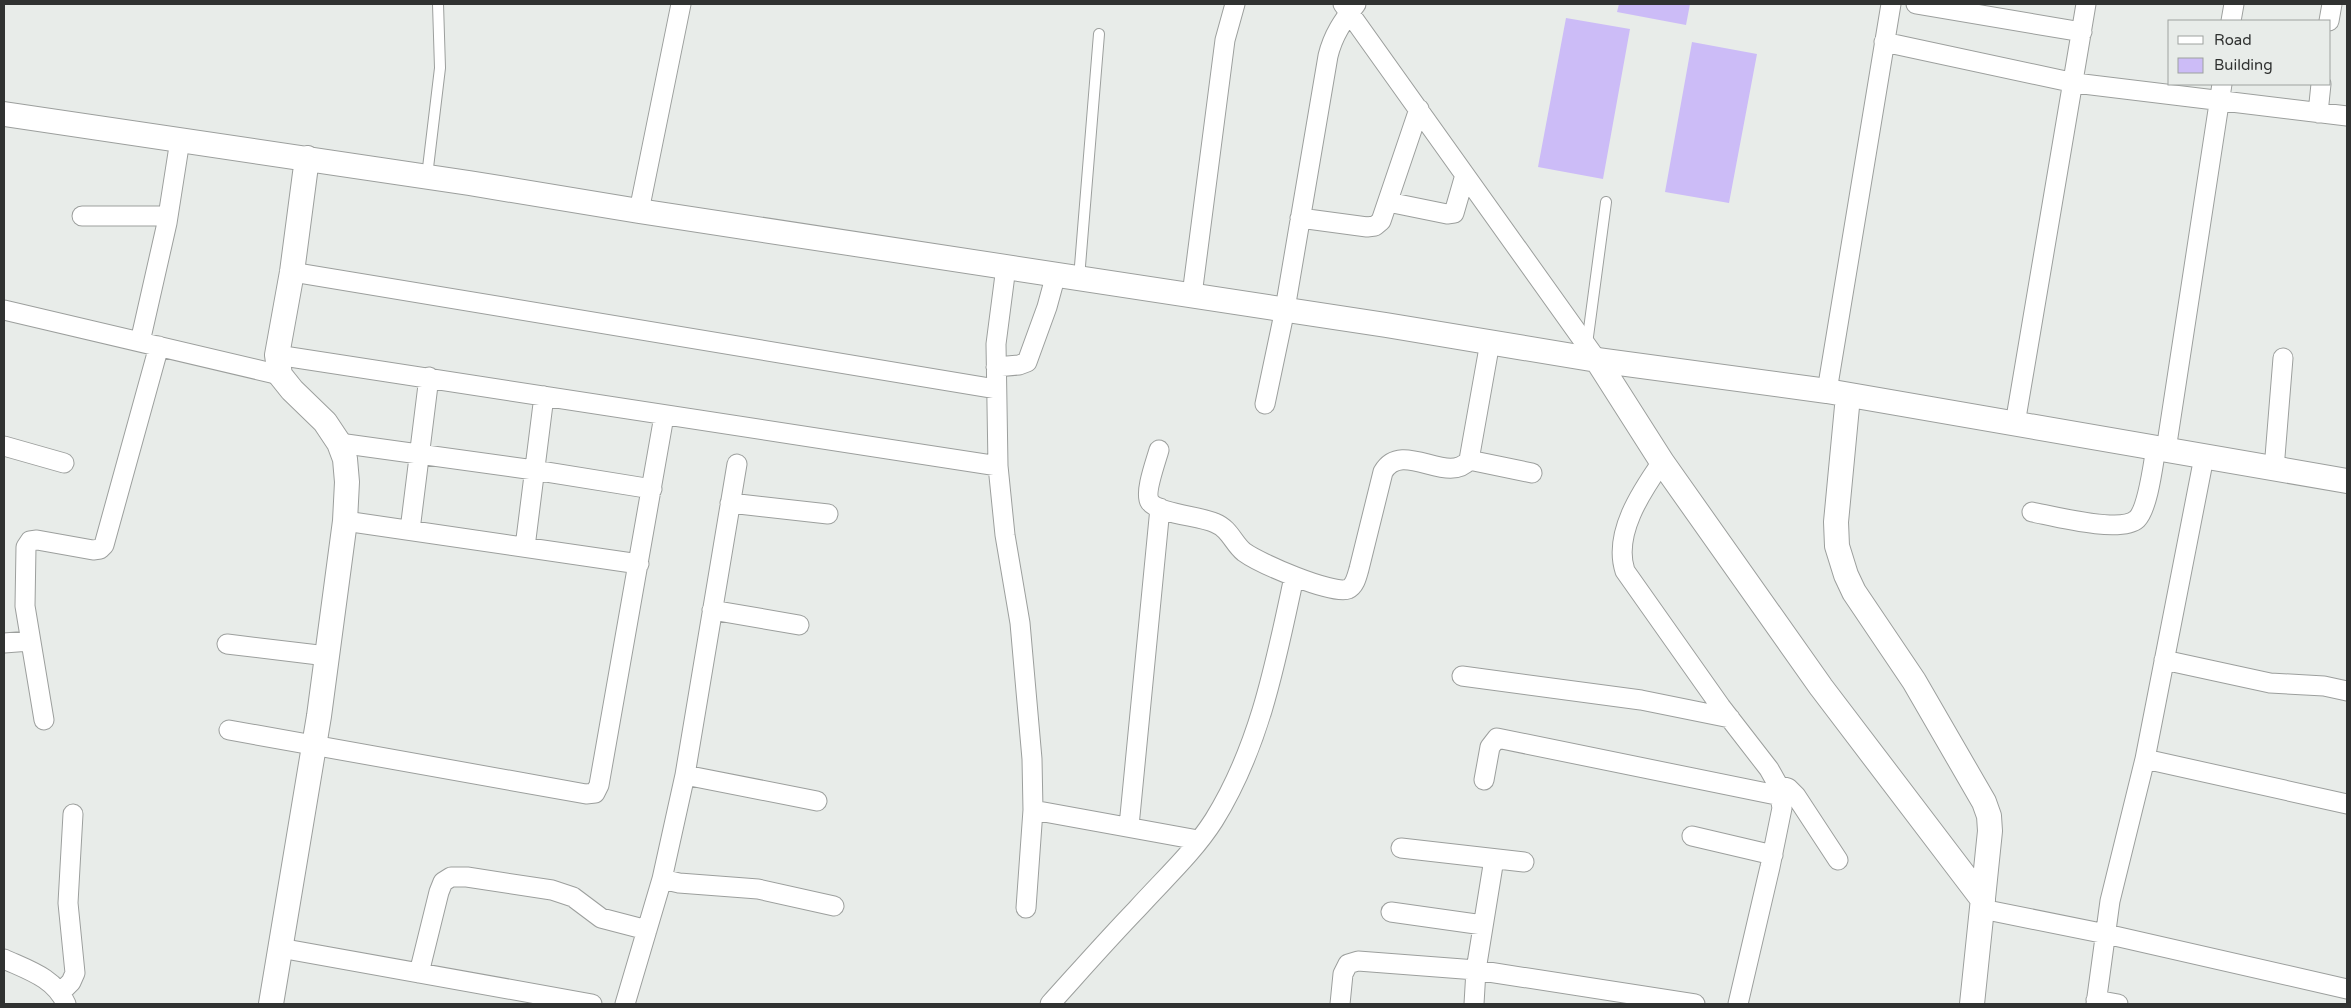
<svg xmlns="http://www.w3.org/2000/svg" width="2351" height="1008" font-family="'Varela Round',sans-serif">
  <rect width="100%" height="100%" fill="#e8ece9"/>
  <!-- building -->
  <path fill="#ccbcf7" d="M1619,4H1690L1686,25L1617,12Z
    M1566,18L1630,29L1603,179L1538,167Z
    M1692,42L1757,54L1729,203L1665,192Z"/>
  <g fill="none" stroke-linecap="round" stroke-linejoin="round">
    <!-- service casing -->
    <g stroke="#9c9f9d" stroke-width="12">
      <path id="service" d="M427,176L440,68L438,4
        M1079,278L1099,34
        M1587,344L1606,202"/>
    </g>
    <!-- minor casing -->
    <g stroke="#9c9f9d" stroke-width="21">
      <path id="minor" d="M1343,4L1597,360
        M1916,4L2082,32
        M2231,21L2234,4
        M2329,21L2332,4
        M1884,42L2075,83L2347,116
        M2318,113L2321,84
        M1388,202L1447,214L1454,213L1465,175
        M639,211L681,4
        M82,216H168
        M1300,218L1367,227L1375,226L1381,221L1419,109
        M1006,267L996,344L998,466L1005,535L1020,623L1032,759L1033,810L1026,908
        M292,272L996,389
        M1192,295L1225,40L1235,4
        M4,310L280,375
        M140,342L167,223L180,140
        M277,355L998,466
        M996,367L1019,365L1027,362L1047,307L1056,274
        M1827,391L1891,4
        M1265,404L1285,309L1328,56C1333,35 1343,21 1356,4
        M2015,424L2086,4
        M339,443L534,470L652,489
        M4,446L64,463
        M1159,450C1156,461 1144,493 1150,502C1159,514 1200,516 1215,523C1230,529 1233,543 1244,552C1259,563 1332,595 1348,589C1355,586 1357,576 1359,569L1383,472C1402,439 1448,486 1469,460L1490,342
        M2166,450L2222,84
        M1469,460L1532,473
        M1662,462C1641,492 1613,534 1625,571L1721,707L1769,769L1778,785L1782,808L1770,867L1738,1004
        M2274,469L2283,358
        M730,503L828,514
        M2032,512C2053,516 2121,534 2137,519C2148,508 2153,465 2156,448
        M345,521L639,564
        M410,530L429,377
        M525,547L544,396
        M712,610L799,625
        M4,643L30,641
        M227,644L327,656
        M2164,660L2270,683L2324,686L2347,691
        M1462,676L1641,700L1730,718
        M44,720L25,606L26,547L30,541L37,540L93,550L100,549L104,545L159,346
        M229,730L586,794L595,793L599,785L664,416
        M2145,759L2347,804
        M685,775L817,801
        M1484,780L1490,747L1497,738L1781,796
        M1778,785L1788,788L1796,796L1838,860
        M1033,810L1198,840
        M1129,826L1160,508
        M1692,836L1773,855
        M1401,848L1524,862
        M662,879L679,883L758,889L834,906
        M1982,909L2106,934L2347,989
        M1391,912L1483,925
        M280,948L592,1004
        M4,959C28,970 55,978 66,1004
        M419,973L439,892L443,882L451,877H467L552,890L573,897L601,918L647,930
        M61,992L71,982L75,973L68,903L73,814
        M2096,1000L2118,1004
        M625,1004L662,879L685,775L737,464
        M1050,1004C1079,972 1107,940 1137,909C1163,880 1193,853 1214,820C1260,746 1276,661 1294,577
        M1340,1004L1343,974L1348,964L1358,961L1476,970L1695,1004
        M1474,1004L1476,970L1494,859
        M2096,1004L2110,901L2145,759L2204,457"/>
    </g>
    <!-- tertiary casing -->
    <g stroke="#9c9f9d" stroke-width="26">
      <path id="tertiary" d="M4,114L469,183L639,211L1386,325L1597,360L1827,391L2347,481
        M1597,360L1662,462L1821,687L1983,900
        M1848,396L1836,522L1837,546L1846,575L1854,592L1914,681L1984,802L1989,816L1990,831L1972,1004
        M271,1004L319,716L345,521L347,482L345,459L339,443L325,422L292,390L280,375L277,355L292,272L307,158"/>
    </g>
    <!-- service -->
    <use href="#service" stroke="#fff" stroke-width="10"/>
    <!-- minor -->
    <use href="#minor" stroke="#fff" stroke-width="19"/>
    <!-- tertiary -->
    <use href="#tertiary" stroke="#fff" stroke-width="24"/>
  </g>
  <!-- border -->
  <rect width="2351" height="1008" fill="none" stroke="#303231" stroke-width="10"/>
  <!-- legend -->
  <rect x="2168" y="20" width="162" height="65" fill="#e8ece9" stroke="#9ea29f"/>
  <rect x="2178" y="36" width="25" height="8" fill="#ffffff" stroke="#9ea29f"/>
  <text x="2214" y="45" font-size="15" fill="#303231">Road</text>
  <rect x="2178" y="58" width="25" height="15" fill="#ccbcf7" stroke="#9ea29f"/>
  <text x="2214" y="70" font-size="15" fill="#303231">Building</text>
</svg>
